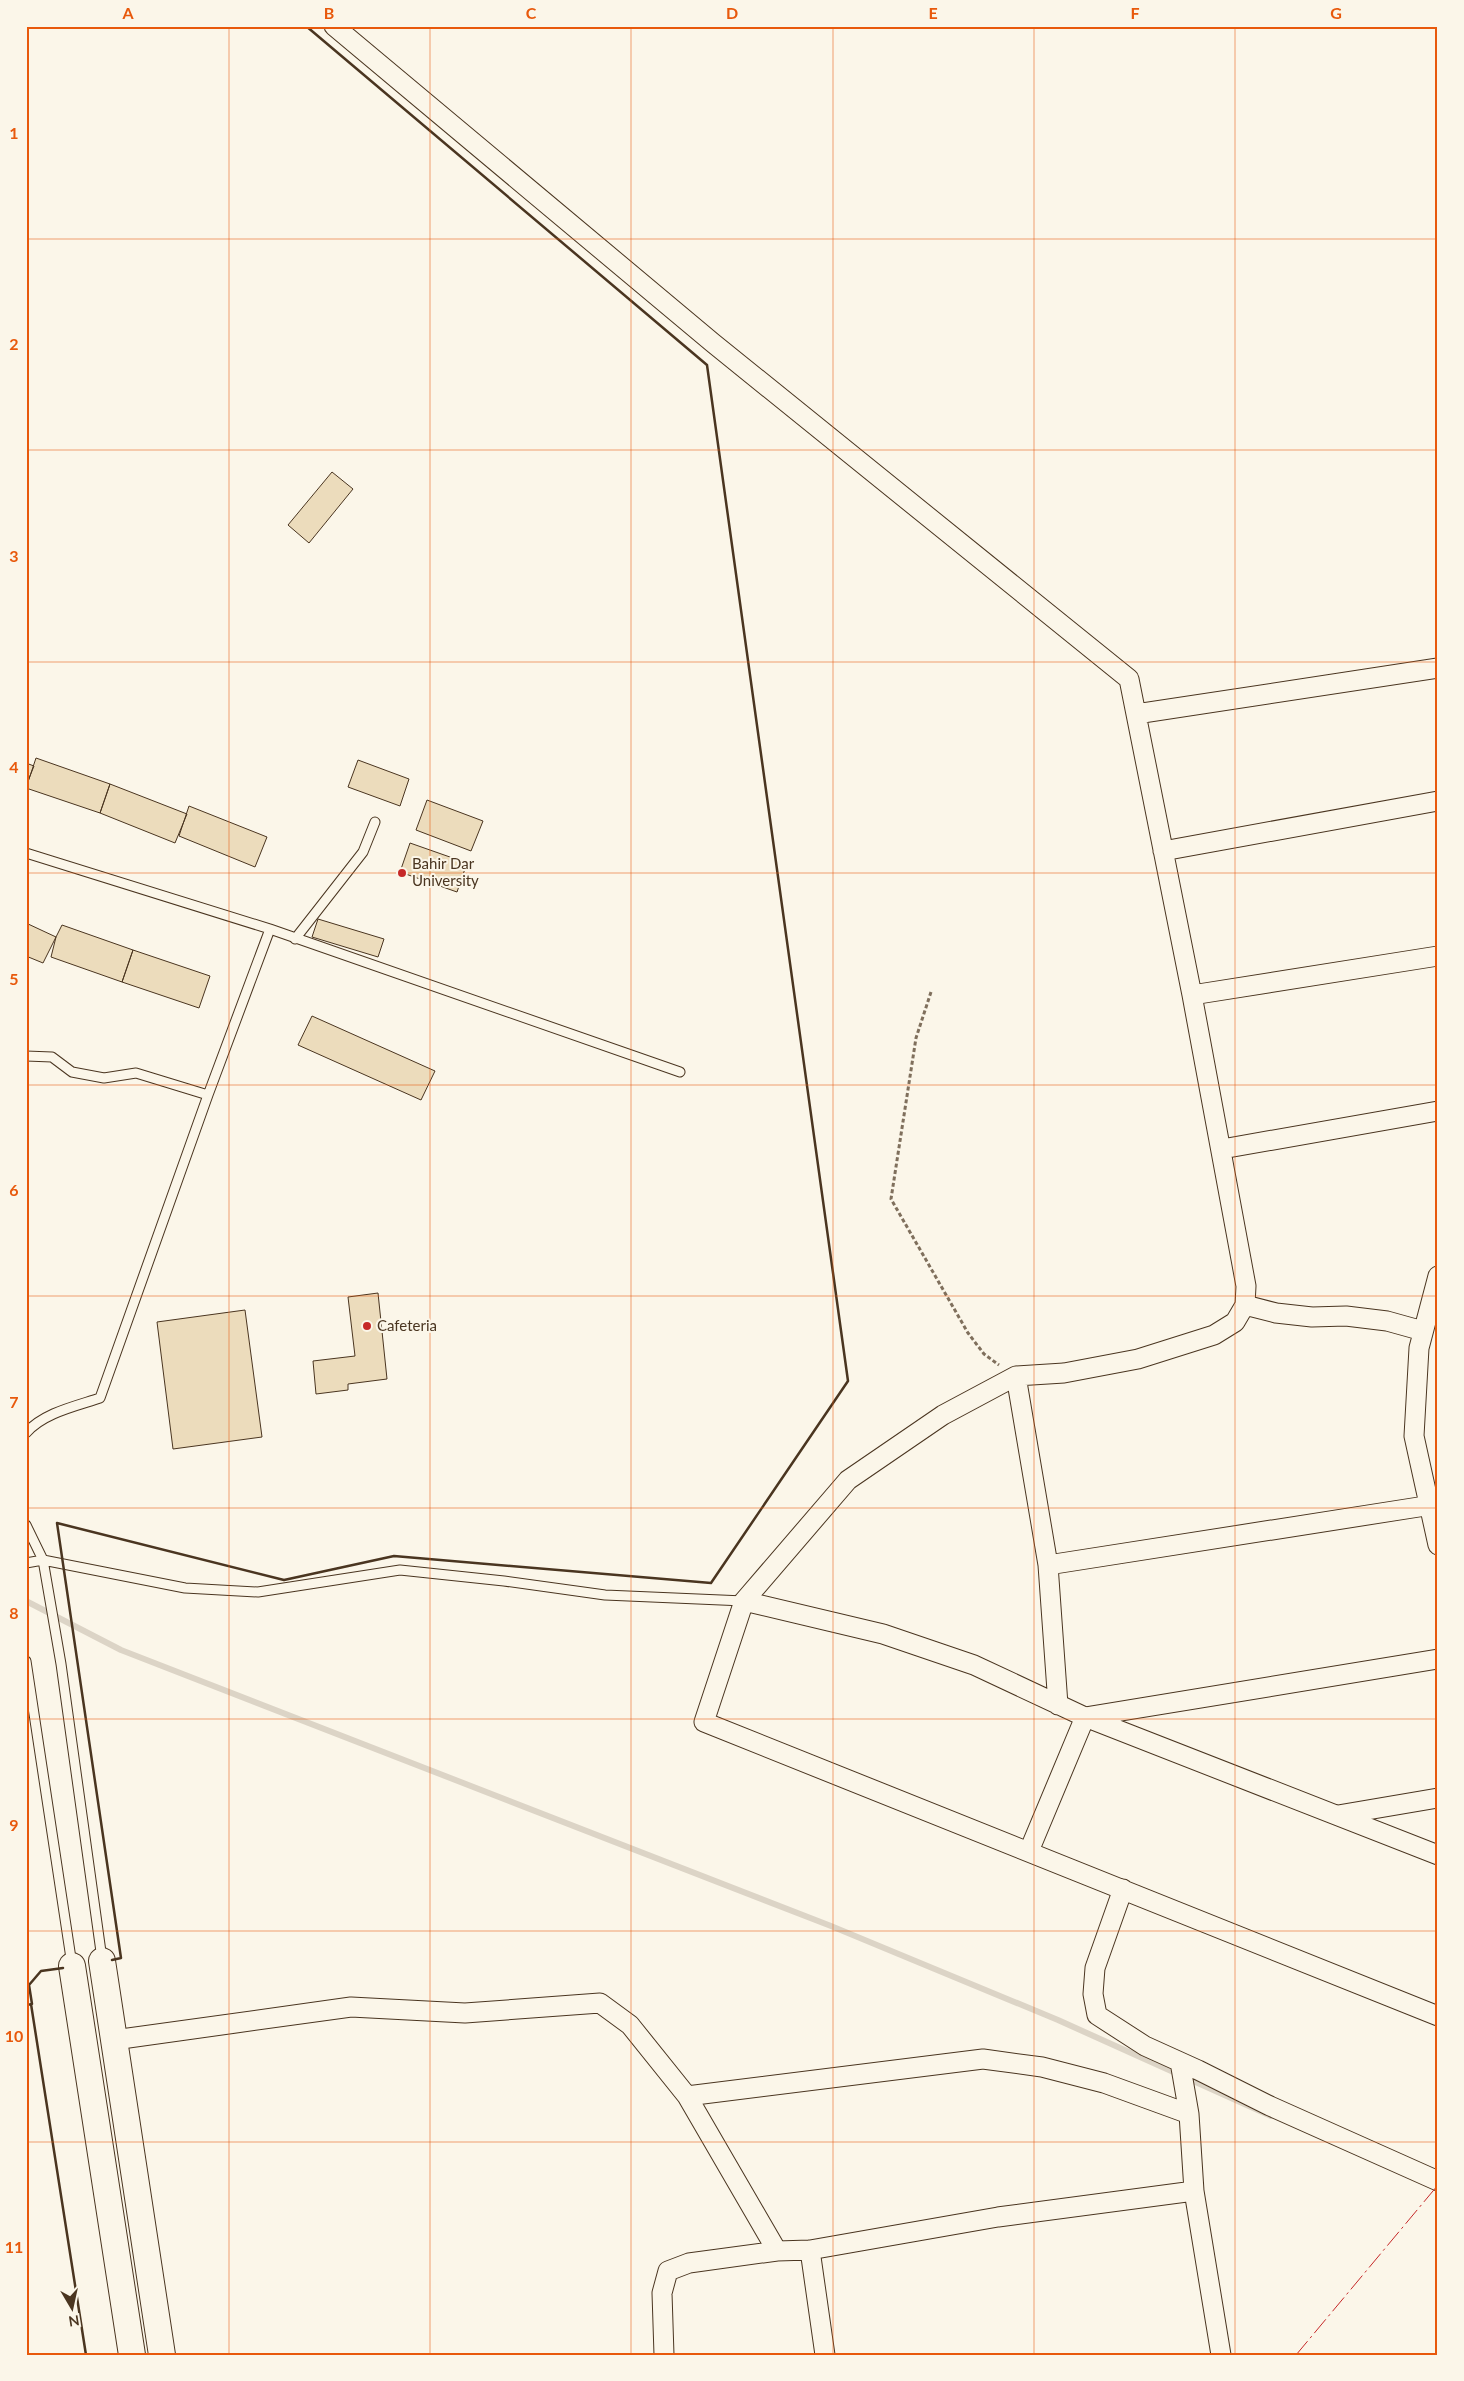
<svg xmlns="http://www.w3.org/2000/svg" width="1464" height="2381" font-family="Lato,sans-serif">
  <rect width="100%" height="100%" fill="#fbf6e9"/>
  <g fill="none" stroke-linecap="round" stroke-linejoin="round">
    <!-- stream -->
    <path stroke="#dcd4c6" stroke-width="6" d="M26,1601L121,1650L831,1926L1058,2020L1271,2116"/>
  </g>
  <!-- building -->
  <path fill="#ecdcbc" stroke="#4a3520" d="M332,472L353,489L309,543L288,525Z
    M36,758L110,784L100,813L26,788Z
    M358,760L409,779L400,806L348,787Z
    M26,763L34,766L26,786Z
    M110,784L187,814L175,843L100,813Z
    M427,800L483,821L471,851L416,830Z
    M189,806L267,837L255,867L179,836Z
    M410,843L467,863L457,892L400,872Z
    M318,919L384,939L378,957L312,937Z
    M26,923L56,937L43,963L26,956Z
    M62,925L133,950L122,982L51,957L56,937Z
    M133,950L210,976L199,1008L122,982Z
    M312,1016L435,1071L421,1100L298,1045Z
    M378,1293L387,1379L348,1384V1390L316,1394L313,1361L355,1356L348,1297Z
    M245,1310L262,1437L173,1449L157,1322Z"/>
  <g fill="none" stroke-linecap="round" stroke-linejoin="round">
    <!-- lane casing -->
    <g stroke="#4a3520" stroke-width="11">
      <path id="lane" d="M26,853L270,929L680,1072
        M295,939L363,852L375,822
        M26,1056L52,1057L72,1072L104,1078L136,1073L208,1095
        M26,1433C43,1413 76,1406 100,1398L208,1095L270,929
        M26,1525L43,1560L61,1664L102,1959
        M26,1563L43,1560L185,1588L258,1592L400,1570L504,1581L605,1595L744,1601
        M26,1661L72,1965"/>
    </g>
    <!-- street casing -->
    <g stroke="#4a3520" stroke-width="21">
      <path id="street" d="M334,26L713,343L1129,679L1192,995L1246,1286L1245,1305L1235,1322L1214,1335L1138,1359L1064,1373L1016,1376L943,1415L848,1480L744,1601L704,1722L1438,2016
        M1136,714L1438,668
        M1163,851L1438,801
        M1192,995L1438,956
        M1222,1149L1438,1111
        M1438,1276L1419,1348L1414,1436L1438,1545
        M1245,1305L1276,1313L1312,1317L1346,1316L1387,1321L1423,1331
        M1016,1376L1048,1565L1058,1705
        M1048,1565L1438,1504
        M744,1601L883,1634L974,1665L1085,1717L1438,1855
        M1338,1815L1438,1798
        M1029,1851L1085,1717L1438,1659
        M1123,1889L1095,1968L1093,1994L1097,2015L1145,2046L1198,2070L1270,2106L1438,2181
        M114,2040L351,2007L465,2013L600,2003L630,2025L687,2096L777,2251
        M1180,2062L1189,2114
        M687,2096L983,2059L1042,2067L1104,2083L1189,2114L1194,2191L1221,2355
        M810,2250L825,2355
        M664,2355L662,2293L668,2271L689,2263L777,2251L810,2250L998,2217L1194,2191"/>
    </g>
    <!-- secondary casing -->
    <g stroke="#4a3520" stroke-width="28">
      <path id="secondary" d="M102,1961L162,2355
        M72,1966L132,2355"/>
    </g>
    <!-- path -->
    <path stroke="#7f6f5c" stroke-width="3" stroke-dasharray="4 2.5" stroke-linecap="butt" d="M931,992L916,1038L891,1199L968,1333L984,1354L999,1365"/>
    <!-- lane -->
    <use href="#lane" stroke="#fbf6e9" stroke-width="9"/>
    <!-- street -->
    <use href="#street" stroke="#fbf6e9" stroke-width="19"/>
    <!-- secondary -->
    <use href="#secondary" stroke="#fbf6e9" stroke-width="26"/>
    <!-- wall -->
    <path stroke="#4a3520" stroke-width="2.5" d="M112,1960L121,1958L57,1523L284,1580L394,1556L711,1583L848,1381L707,365L306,26
      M31,2004L86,2355
      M26,2005L32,2004L29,1985L41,1971L63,1968"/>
    <!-- power -->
    <path stroke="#c62828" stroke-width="1" stroke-dasharray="18 4 2.5 4" stroke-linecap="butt" d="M1296,2355L1438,2185"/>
  </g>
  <!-- grid -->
  <path fill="none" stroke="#e8590c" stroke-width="1" stroke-opacity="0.55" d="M229,26V2355M430,26V2355M631,26V2355M833,26V2355M1034,26V2355M1235,26V2355M26,239H1438M26,450H1438M26,662H1438M26,873H1438M26,1085H1438M26,1296H1438M26,1508H1438M26,1719H1438M26,1931H1438M26,2142H1438"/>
  <!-- markers -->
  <g fill="#c62828" stroke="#fbf6e9" stroke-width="2">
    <circle cx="402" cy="873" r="5"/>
    <circle cx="367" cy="1326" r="5"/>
  </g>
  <g text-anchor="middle" stroke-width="4" stroke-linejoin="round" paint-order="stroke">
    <!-- poi labels -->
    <g font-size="15" fill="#4a3520" stroke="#fbf6e9" text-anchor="start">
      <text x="412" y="869">Bahir Dar<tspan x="412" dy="17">University</tspan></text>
      <text x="377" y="1331">Cafeteria</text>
    </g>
  </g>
  <!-- border -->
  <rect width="1464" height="2381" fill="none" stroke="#fbf6e9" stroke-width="55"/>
  <!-- north arrow -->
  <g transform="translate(72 2308) rotate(171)" stroke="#fbf6e9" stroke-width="4" paint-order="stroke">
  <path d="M0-4L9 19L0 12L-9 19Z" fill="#4a3520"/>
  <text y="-8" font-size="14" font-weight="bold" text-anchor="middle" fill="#4a3520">N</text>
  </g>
  <rect x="28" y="28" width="1408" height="2326" fill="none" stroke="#e8590c" stroke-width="2"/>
  <g font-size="16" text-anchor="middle" font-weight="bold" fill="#e8590c">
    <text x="128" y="19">A</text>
    <text x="329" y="19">B</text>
    <text x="531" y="19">C</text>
    <text x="732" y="19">D</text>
    <text x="933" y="19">E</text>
    <text x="1135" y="19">F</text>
    <text x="1336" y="19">G</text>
    <text x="14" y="139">1</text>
    <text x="14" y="350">2</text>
    <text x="14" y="562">3</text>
    <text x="14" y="773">4</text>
    <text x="14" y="985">5</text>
    <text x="14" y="1196">6</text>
    <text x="14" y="1408">7</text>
    <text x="14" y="1619">8</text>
    <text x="14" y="1831">9</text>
    <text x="14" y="2042">10</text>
    <text x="14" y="2253">11</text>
  </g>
</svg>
